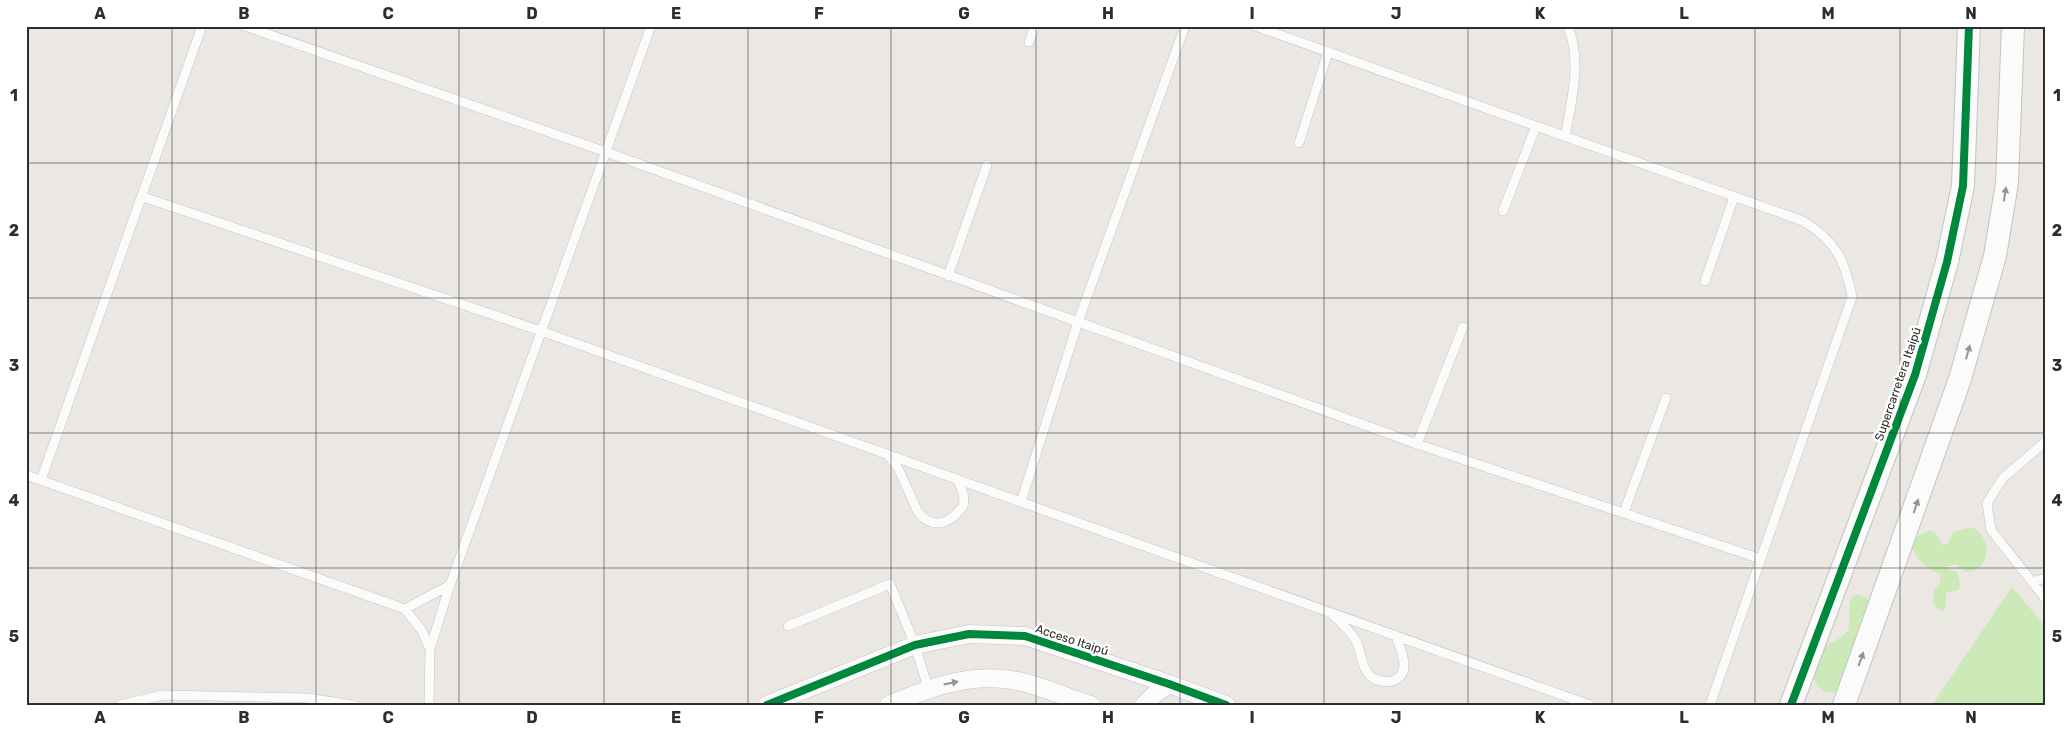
<svg xmlns="http://www.w3.org/2000/svg" width="2071" height="731" font-family="Rubik,sans-serif">
  <rect width="100%" height="100%" fill="#ebe7e2"/>
  <!-- green -->
  <path fill="#cce9b8" d="M1972,527C1993,537 1991,572 1965,572L1956,564L1944,567L1957,572L1960,584L1958,590L1946,593V606L1943,611L1937,609C1931,599 1932,589 1941,582L1939,573C1927,571 1914,555 1910,544L1914,538L1930,530L1936,533L1942,545L1948,544L1953,532Z
    M2012,587L2045,626V705H1932Z
    M1858,594L1869,600L1842,689L1831,693L1825,692L1816,684L1812,672L1822,648C1829,643 1837,641 1844,635C1854,626 1846,609 1852,596Z"/>
  <g fill="none" stroke-linecap="round" stroke-linejoin="round">
    <!-- service casing -->
    <g stroke="#c4c3c4" stroke-width="10">
      <path id="service" d="M245,26L606,152L1417,444L1761,559
        M1255,26L1803,221C1836,241 1845,260 1852,297L1710,705
        M1029,42L1035,26
        M1565,137C1571,105 1583,56 1567,26
        M1299,143L1328,52
        M143,197L541,331L1590,705
        M1503,211L1536,126
        M948,276L987,165
        M1705,281L1734,197
        M2045,442L2003,478L1987,503L1991,530L2045,598
        M1417,444L1463,327
        M887,454L898,468L918,512C929,527 946,526 958,512C959,510 962,509 963,506C966,497 961,487 957,479
        M26,475L405,609L422,631L430,649
        M41,480L202,26
        M1021,502L1078,322L1185,26
        M1624,512L1666,398
        M2032,582L2045,578
        M405,609L450,585
        M1333,615C1341,623 1350,630 1356,641C1362,652 1361,671 1373,678C1378,681 1386,682 1392,681C1413,675 1401,648 1395,635
        M788,626L890,584L915,645L928,688
        M120,705L163,695L307,698L353,705
        M429,705L430,649L450,585L651,26"/>
    </g>
    <!-- minor casing -->
    <g stroke="#c4c3c4" stroke-width="19">
      <path id="minor" d="M767,705L915,645L969,634L1025,636L1169,684L1226,705
        M889,705C932,686 978,670 1026,683C1048,689 1069,698 1091,705
        M1144,705L1157,692L1169,684"/>
    </g>
    <!-- tertiary casing -->
    <g stroke="#c4c3c4" stroke-width="24">
      <path id="tertiary" d="M1791,705L1915,375L1947,262L1963,186L1969,26
        M1844,705L1960,379L1995,256L2007,183L2013,26"/>
    </g>
    <!-- service -->
    <use href="#service" stroke="#fcfbfb" stroke-width="9"/>
    <!-- minor -->
    <use href="#minor" stroke="#fcfbfb" stroke-width="18"/>
    <!-- tertiary -->
    <use href="#tertiary" stroke="#fcfbfb" stroke-width="22"/>
    <!-- cycleway casing -->
    <g stroke="#fff" stroke-width="11">
      <path id="cycleway" d="M767,705L915,645L969,634L1025,636L1169,684L1226,705
        M1791,705L1915,375L1947,262L1963,186L1969,26"/>
    </g>
    <!-- cycleway -->
    <use href="#cycleway" stroke="#00873e" stroke-width="8"/>
  </g>
  <!-- one-way arrows -->
  <defs><path id="oneway-solid" d="M-6-.8H1V-3.2L6.5 0L1 3.2V.8H-6Z" transform="scale(1.25)"/></defs>
  <g fill="#949494">
    <use href="#oneway-solid" transform="translate(2005 194) rotate(-81)"/>
    <use href="#oneway-solid" transform="translate(1968 352) rotate(-74)"/>
    <use href="#oneway-solid" transform="translate(1916 506) rotate(-71)"/>
    <use href="#oneway-solid" transform="translate(1861 659) rotate(-70)"/>
    <use href="#oneway-solid" transform="translate(951 683) rotate(-12)"/>
  </g>
  <!-- grid -->
  <path fill="none" stroke="#2d2d2d" stroke-width="1" stroke-opacity="0.55" d="M172,26V705M316,26V705M459,26V705M604,26V705M748,26V705M891,26V705M1036,26V705M1180,26V705M1324,26V705M1468,26V705M1612,26V705M1755,26V705M1900,26V705M26,163H2045M26,298H2045M26,433H2045M26,568H2045"/>
  <g text-anchor="middle" stroke-width="5" stroke-linejoin="round" paint-order="stroke">
    <!-- street labels -->
    <g font-size="12" fill="#2d2d2d" stroke="#fff">
      <text transform="translate(1898 384) rotate(-71)" y="4">Supercarretera Itaipú</text>
      <text transform="translate(1072 640) rotate(18)" y="4">Acceso Itaipú</text>
    </g>
  </g>
  <!-- border -->
  <rect width="2071" height="731" fill="none" stroke="#ffffff" stroke-width="55"/>
  <rect x="28" y="28" width="2016" height="676" fill="none" stroke="#2d2d2d" stroke-width="2"/>
  <g font-size="16" text-anchor="middle" font-weight="bold" fill="#2d2d2d">
    <text x="100" y="19">A</text>
    <text x="244" y="19">B</text>
    <text x="388" y="19">C</text>
    <text x="532" y="19">D</text>
    <text x="676" y="19">E</text>
    <text x="819" y="19">F</text>
    <text x="964" y="19">G</text>
    <text x="1108" y="19">H</text>
    <text x="1252" y="19">I</text>
    <text x="1396" y="19">J</text>
    <text x="1540" y="19">K</text>
    <text x="1684" y="19">L</text>
    <text x="1828" y="19">M</text>
    <text x="1971" y="19">N</text>
    <text x="14" y="101">1</text>
    <text x="2057" y="101">1</text>
    <text x="14" y="236">2</text>
    <text x="2057" y="236">2</text>
    <text x="14" y="371">3</text>
    <text x="2057" y="371">3</text>
    <text x="14" y="506">4</text>
    <text x="2057" y="506">4</text>
    <text x="14" y="642">5</text>
    <text x="2057" y="642">5</text>
    <text x="100" y="723">A</text>
    <text x="244" y="723">B</text>
    <text x="388" y="723">C</text>
    <text x="532" y="723">D</text>
    <text x="676" y="723">E</text>
    <text x="819" y="723">F</text>
    <text x="964" y="723">G</text>
    <text x="1108" y="723">H</text>
    <text x="1252" y="723">I</text>
    <text x="1396" y="723">J</text>
    <text x="1540" y="723">K</text>
    <text x="1684" y="723">L</text>
    <text x="1828" y="723">M</text>
    <text x="1971" y="723">N</text>
  </g>
</svg>
